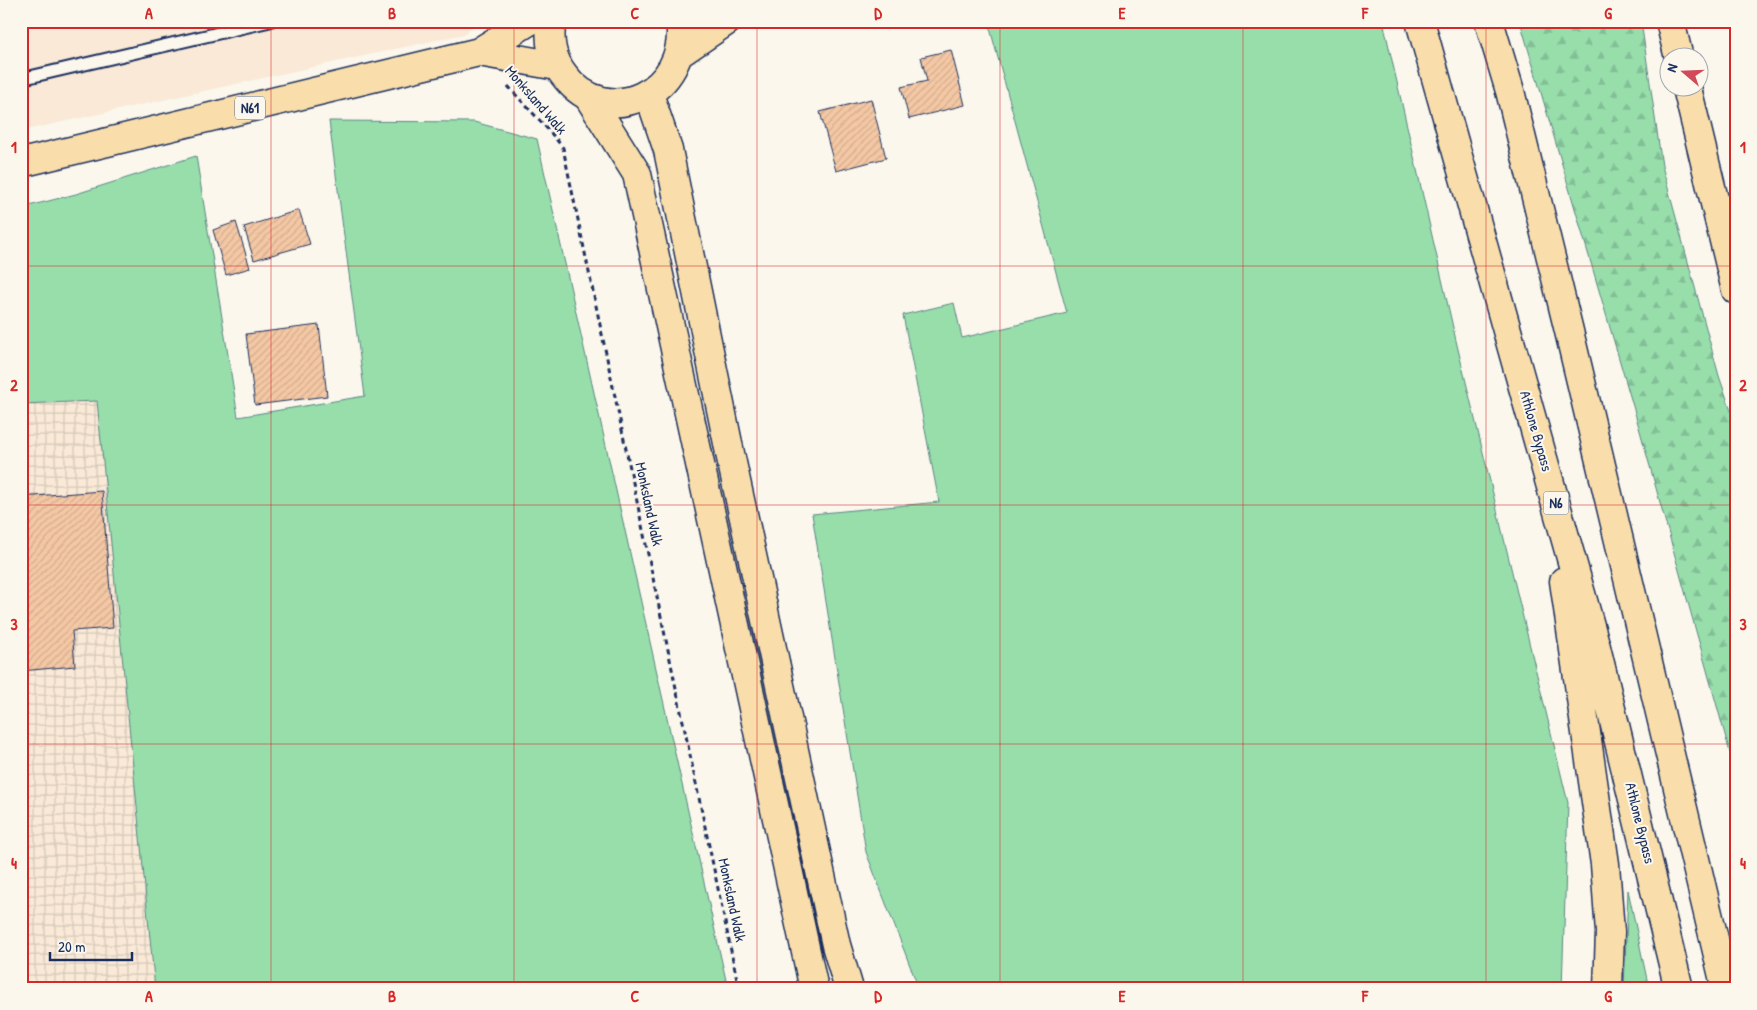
<svg xmlns="http://www.w3.org/2000/svg" width="1757" height="1010" font-family="'Patrick Hand',sans-serif">
  <defs>
    <pattern id="industrial-grid" width="8" height="8" patternUnits="userSpaceOnUse" patternTransform="scale(1.25)"><rect width="8" height="8" fill="#f9e9d6"/><path d="M0 4h8M4 0v8" fill="none" stroke="#d5c8ba"/></pattern>
    <pattern id="forest-firs" width="22" height="20" patternUnits="userSpaceOnUse" patternTransform="scale(1.25)"><rect width="22" height="20" fill="#98deab"/><path d="M5 1l3.5 6h-7zM16 11l3.5 6h-7z" fill="#82bf96"/></pattern>
    <pattern id="building-hatch" width="6" height="6" patternUnits="userSpaceOnUse" patternTransform="scale(1.25)"><rect width="6" height="6" fill="#f5c8a4"/><path d="M-1 1l2-2M0 6l6-6M5 7l2-2" fill="none" stroke="#d1ac90"/></pattern>
  </defs>
  <rect width="100%" height="100%" fill="#fbf7ec"/>
  <filter id="ink" filterUnits="userSpaceOnUse"><feTurbulence type="fractalNoise" baseFrequency=".02" numOctaves="2"/><feDisplacementMap in="SourceGraphic" scale="10" xChannelSelector="R" yChannelSelector="G"/><feConvolveMatrix kernelMatrix="1 2 1 2 8 2 1 2 1" color-interpolation-filters="sRGB"/></filter>
  <g filter="url(#ink)">
    <!-- built -->
    <path fill="#f9e9d6" d="M21,21H479L464,34L21,131Z"/>
    <!-- industrial -->
    <path fill="url(#industrial-grid)" d="M97,400L155,989H21V404Z"/>
    <!-- green -->
    <path fill="#98deab" stroke="#5a8684" d="M988,21H1383L1457,345L1568,803L1562,989H919L866,852L812,514L939,502L903,315L954,303L962,338L1067,313Z
      M329,121L474,122L537,139L728,989H155L97,401L21,404V208L76,194L196,156L238,417L365,396Z
      M1628,890L1649,989H1624Z"/>
    <!-- forest -->
    <path fill="url(#forest-firs)" stroke="#5a8684" d="M1520,21H1641L1662,166L1719,376L1736,425V774L1635,413Z"/>
    <!-- building -->
    <path fill="url(#building-hatch)" stroke="#1b2f5e" d="M951,50L965,105L909,119L901,87L927,81L921,57Z
      M871,99L886,158L836,171L820,112Z
      M299,210L310,244L254,260L244,227Z
      M236,222L250,268L226,275L213,230Z
      M319,325L327,396L255,405L246,334Z
      M102,491L113,628L72,631L75,666L21,671V497Z"/>
    <g fill="none" stroke-linecap="round" stroke-linejoin="round">
      <!-- service casing -->
      <g stroke="#1b2f5e" stroke-width="15">
        <path id="service" d="M21,79L270,21"/>
      </g>
      <!-- primary casing -->
      <g stroke="#1b2f5e" stroke-width="31">
        <path id="primary" d="M552,21C548,40 552,60 564,75C607,133 691,91 680,21
          M479,52L557,66
          M680,53L727,21
          M21,163L479,52L529,21"/>
      </g>
      <!-- trunk casing -->
      <g stroke="#1b2f5e" stroke-width="31">
        <path id="trunk" d="M1420,21L1596,647L1679,989
          M1489,21L1510,91L1568,327L1726,989
          M1670,21L1679,58
          M1687,88L1736,290
          M649,94L668,150L731,458L836,945L849,989
          M588,96L637,174L814,989
          M1564,581L1605,864L1610,932L1608,989"/>
      </g>
      <!-- path -->
      <path stroke="#1b2f5e" stroke-width="3" stroke-dasharray="5 4" stroke-linecap="butt" d="M508,86C526,107 546,125 563,148L739,989"/>
      <!-- service -->
      <use href="#service" stroke="#fbf7ec" stroke-width="11"/>
      <!-- primary -->
      <use href="#primary" stroke="#f9deab" stroke-width="28"/>
      <!-- trunk -->
      <use href="#trunk" stroke="#f9deab" stroke-width="28"/>
    </g>
  </g>
  <!-- grid -->
  <path fill="none" stroke="#d62828" stroke-width="1" stroke-opacity="0.55" d="M271,21V989M514,21V989M757,21V989M1000,21V989M1243,21V989M1486,21V989M21,266H1736M21,505H1736M21,744H1736"/>
  <g text-anchor="middle" stroke-width="4" stroke-linejoin="round" paint-order="stroke">
    <!-- shield labels -->
    <g fill="#fbf7ec" stroke="#5e6b89" stroke-width="1">
      <rect x="235" y="96.5" width="30" height="23" rx="4"/>
      <rect x="1543.5" y="491.5" width="25" height="23" rx="4"/>
    </g>
    <g font-size="14" font-weight="bold" fill="#1b2f5e">
      <text x="250" y="113">N61</text>
      <text x="1556" y="508">N6</text>
    </g>
    <!-- street labels -->
    <g font-size="15" fill="#1b2f5e" stroke="#fbf7ec">
      <text transform="translate(536 100) rotate(49)" y="5">Monksland Walk</text>
      <text transform="translate(1536 431) rotate(74)" y="5">Athlone Bypass</text>
      <text transform="translate(649 504) rotate(78)" y="5">Monksland Walk</text>
      <text transform="translate(1640 823) rotate(76)" y="5">Athlone Bypass</text>
      <text transform="translate(732 900) rotate(78)" y="5">Monksland Walk</text>
    </g>
  </g>
  <!-- margin -->
  <rect width="1757" height="1010" fill="none" stroke="#fbf7ec" stroke-width="55"/>
  <!-- north arrow -->
  <g transform="translate(1684 72) rotate(289)"><circle r="24" fill="#fbf7ec" stroke="#a1a7b3"/>
  <path d="M0-4L9 19L0 12L-9 19Z" fill="#d1495b"/>
  <text y="-8" font-size="14" font-weight="bold" text-anchor="middle" fill="#1b2f5e">N</text>
  </g>
  <!-- scale -->
  <path d="M50 952v8h82v-8" fill="none" stroke="#1b2f5e" stroke-width="2.5"/>
  <text x="58" y="952" font-size="15" fill="#1b2f5e" stroke="#fbf7ec" stroke-width="4" paint-order="stroke">20 m</text>
  <rect x="28" y="28" width="1702" height="954" fill="none" stroke="#d62828" stroke-width="2"/>
  <g font-size="16" text-anchor="middle" font-weight="bold" fill="#d62828">
    <text x="149" y="19">A</text>
    <text x="392" y="19">B</text>
    <text x="635" y="19">C</text>
    <text x="878" y="19">D</text>
    <text x="1122" y="19">E</text>
    <text x="1365" y="19">F</text>
    <text x="1608" y="19">G</text>
    <text x="14" y="153">1</text>
    <text x="1743" y="153">1</text>
    <text x="14" y="391">2</text>
    <text x="1743" y="391">2</text>
    <text x="14" y="630">3</text>
    <text x="1743" y="630">3</text>
    <text x="14" y="869">4</text>
    <text x="1743" y="869">4</text>
    <text x="149" y="1002">A</text>
    <text x="392" y="1002">B</text>
    <text x="635" y="1002">C</text>
    <text x="878" y="1002">D</text>
    <text x="1122" y="1002">E</text>
    <text x="1365" y="1002">F</text>
    <text x="1608" y="1002">G</text>
  </g>
</svg>
